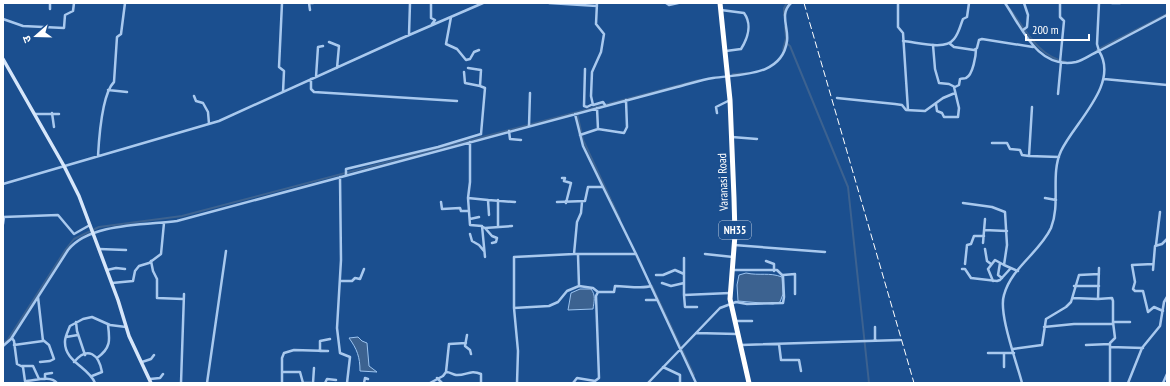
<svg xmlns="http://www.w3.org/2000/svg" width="1170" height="386" font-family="'PT Sans Narrow','Noto Sans Devanagari',sans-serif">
  <rect width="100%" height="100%" fill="#1b4f8f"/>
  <!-- water -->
  <path fill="#3c6290" stroke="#9cc4f0" d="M746,273C760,276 769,272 782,277L783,294L780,302L773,304L738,301L737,285L739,275Z
    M580,289H591C596,295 594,302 593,309L568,310L571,293Z
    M358,337L362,341L367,343L369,366L377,372L360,371C360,357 357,349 349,338Z"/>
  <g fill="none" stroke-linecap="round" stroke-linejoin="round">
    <!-- canal -->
    <path stroke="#3c6290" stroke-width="2" d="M1010,9C1025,29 1038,57 1066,62
      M784,15V8L787,3
      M785,42L790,46L848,187L869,383
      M783,50L786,38L785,27
      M1097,50L1167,14
      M733,74L750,73
      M577,113L583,140L611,200
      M612,202L620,219
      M652,286L694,375
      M3,343L7,341L66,249L74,239L99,227L182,216L699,80"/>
    <!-- street -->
    <path stroke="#a9c9ee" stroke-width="2.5" d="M282,3L279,67L284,71L283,92
      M309,3L310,10
      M311,3H313
      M431,3V18L435,20L432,24
      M549,3L597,6
      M597,3L596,24L604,34L601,52L592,72L591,96L593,105L603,102L605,105
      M666,3L669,5L678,3
      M898,3V27L903,33L908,110
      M1005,3C1022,28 1038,70 1076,62C1084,60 1091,54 1099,51C1120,84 1074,123 1061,151C1050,175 1061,203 1051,228C1040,252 1011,268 1004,295C998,313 1017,363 1022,383
      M1060,3V17L1064,21L1060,62
      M1112,3H1120
      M50,9V3
      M721,10L744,13C752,24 748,38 741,49L726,51
      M451,17L446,44L457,49L466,60L470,59L474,52L479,50
      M3,19L23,26L64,28L65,15L73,11L74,3
      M1023,30L1027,27L1028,15L1024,3
      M409,35L410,3
      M903,41C917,42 945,51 954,39C959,33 960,26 963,19L967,17L969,3
      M329,42L339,46L337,68
      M949,43L954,47L974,50L977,48L979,40L982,39L1033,47
      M933,45L935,69L939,83L949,84L955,87L959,85L960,79C962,78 964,79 966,78C973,75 976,55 976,49
      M1099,51L1167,15
      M1099,51L1097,44L1099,3
      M468,68L481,70L480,86L485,88L481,134
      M585,69L584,106L587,107L593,104
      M464,72L465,83L480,86
      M316,77L318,47L323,46
      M311,79V89L314,92L457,101
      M1104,79L1167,85
      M108,90L127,92
      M1058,94L1061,62
      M194,96L196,101L203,103L208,112L209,124
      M837,98L895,104L902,105L906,110L925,111L943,98L955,93
      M936,104L937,111L942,113L944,117H958L959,108L954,87
      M1032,107L1029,156L1059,157
      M52,113L54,127
      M717,113L716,107L730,100
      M35,114H59
      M575,114L583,146L603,187
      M529,126L530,93
      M598,129L624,133L627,127L626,100
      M509,131L510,139L521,140
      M580,135L598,129L597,108
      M732,137L757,139
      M470,142V182L468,198L470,225L482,226L485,257
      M992,143H1007L1010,149L1020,150L1022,155L1029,156
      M98,156C99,138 102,94 114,82L117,37L121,34L125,3
      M346,175V169L438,147L481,134
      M340,177L341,260L337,328L340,353L350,357L347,383
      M562,178H565L564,181L571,183L566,203
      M3,184L219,121L400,39L483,3
      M468,198L488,200L489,215
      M1045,198L1056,200
      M488,200L515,202
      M441,202L442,209L460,208L461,211H468
      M557,202L585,201L588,187H603L636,254
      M963,203L992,207L1005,212L1007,245L1004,265L1018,271
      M3,217L58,215L74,234L90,225
      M470,219L479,217
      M3,224L4,217
      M498,226V200
      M483,227L485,228L512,226
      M485,228L492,236L497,238L496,242L492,243
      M984,230L1007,231
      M470,234L472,241L479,245L484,251
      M983,243L985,219
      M734,245L825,252
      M1156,245L1160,212
      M99,249L126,250
      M985,249L987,261L991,264
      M574,254L577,222L581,213L582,202
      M705,254L733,257
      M578,255L579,286L593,288L598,292
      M684,258V295L730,293
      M151,261L153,271L157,279V298L183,299
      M766,261L774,264V271
      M1000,263L998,275L1002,278
      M965,264L967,245L971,244L974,236H984
      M1153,264L1132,265L1135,282L1133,289L1135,291H1143L1148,312L1154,307L1163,311
      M962,269H965L971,278L997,281L1000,280L1010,269
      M107,270L116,268L125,269
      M1153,270L1155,246L1162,244L1167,239
      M656,275H663L675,270L684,274
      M783,275L795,274V294
      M340,281H352L355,278L360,279L364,269
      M993,281L988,269L995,260L1004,265
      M112,283L133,281L135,271L139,266L149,263L161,254L164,223
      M662,283L671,286L684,283
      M1074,286H1099
      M684,295L685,307H697
      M1073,298L1098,299L1099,268
      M1098,299L1112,298L1113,301V322L1115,338L1110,343V383
      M646,300H657
      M514,308L549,306L558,302L567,291L579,286
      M735,321H752
      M76,322L77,331L85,355
      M1113,322H1130
      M875,327V340
      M1044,327L1074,324H1113
      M696,333L737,334
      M467,335L465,346L470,350L471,354
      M66,337L78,335
      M12,338L14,341L17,364L23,367L25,381C34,381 50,375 57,383
      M466,343L449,344L446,372C450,372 452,374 456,375C466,376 470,369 481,374V383
      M779,344L781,360H799L801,371
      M14,345L43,341L38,297
      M741,345L900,340
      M1086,345L1110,344
      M3,346L11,339L68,250C89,223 145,225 177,221L677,87C689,84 701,80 713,78C740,74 782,77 787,41C789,28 779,14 791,3
      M1110,347L1143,348
      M1013,349L1042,345L1046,319L1066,307L1071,302L1079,275L1099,274
      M320,351V341L330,339
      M988,353H1014
      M1004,353V367
      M97,358C111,348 110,340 108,325
      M40,362L50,361L54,359L49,345L43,340
      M74,362C88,345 99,355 102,372L92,376
      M142,362L151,359L154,355
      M22,366H33L39,379
      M663,367L680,375V383
      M282,372H300L303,383H311
      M437,378L442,383
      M45,379V374L52,373
      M150,379L160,378L163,374
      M95,383C89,367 64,362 65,341C65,337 68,331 70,326L83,319L92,317L110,325L126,327
      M181,383L184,294
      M207,383L226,251
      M282,383V358L284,353L294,350L328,351
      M313,383L314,368
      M325,383L327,379L336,380
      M364,383L365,378L368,379
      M430,383L443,376L446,372
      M517,383L518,351L514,308V257L574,254H636L696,383
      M573,383L577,378L595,381L599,378L596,296L598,292H614L615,286C626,286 643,289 651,286
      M648,383L720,308L736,302L747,304L783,303L784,297L783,276L777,270H733
      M1128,383L1142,348L1160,326L1164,302L1167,297
      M1163,383L1167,374"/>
    <!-- secondary -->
    <path stroke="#d6e6fa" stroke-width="3.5" d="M3,59L64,166L79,196L118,300L129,336L151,383"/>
    <!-- highway -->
    <path stroke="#fff" stroke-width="5" d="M720,3L730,100L734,198L735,235L730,299L749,383"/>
    <!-- rail -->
    <path stroke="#fff" stroke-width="1" stroke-dasharray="7 3" stroke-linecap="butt" d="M804,3L914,383"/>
  </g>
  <g text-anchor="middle" stroke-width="4" stroke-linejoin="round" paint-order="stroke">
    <!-- shield labels -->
    <rect fill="#1b4f8f" stroke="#bbcadd" stroke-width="1" x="719" y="221" width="32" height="18" rx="3"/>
    <g font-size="11" font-weight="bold" fill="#fff">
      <text x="735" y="234">NH35</text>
    </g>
    <!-- street labels -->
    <g font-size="12" fill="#fff" stroke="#1b4f8f">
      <text transform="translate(723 182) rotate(-92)" y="4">Varanasi Road</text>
    </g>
  </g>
  <!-- border -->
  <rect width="1170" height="386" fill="none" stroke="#ffffff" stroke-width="8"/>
  <!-- north arrow -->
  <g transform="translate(36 36) rotate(250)" stroke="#1b4f8f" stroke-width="3" paint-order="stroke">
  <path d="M0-3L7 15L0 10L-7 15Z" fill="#ffffff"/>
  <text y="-6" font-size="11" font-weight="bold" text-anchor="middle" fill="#ffffff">उ</text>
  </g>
  <!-- scale -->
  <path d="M1026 34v6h63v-6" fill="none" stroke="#ffffff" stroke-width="2"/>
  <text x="1032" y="34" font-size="12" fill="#ffffff" stroke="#1b4f8f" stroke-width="3" paint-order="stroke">200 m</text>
</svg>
